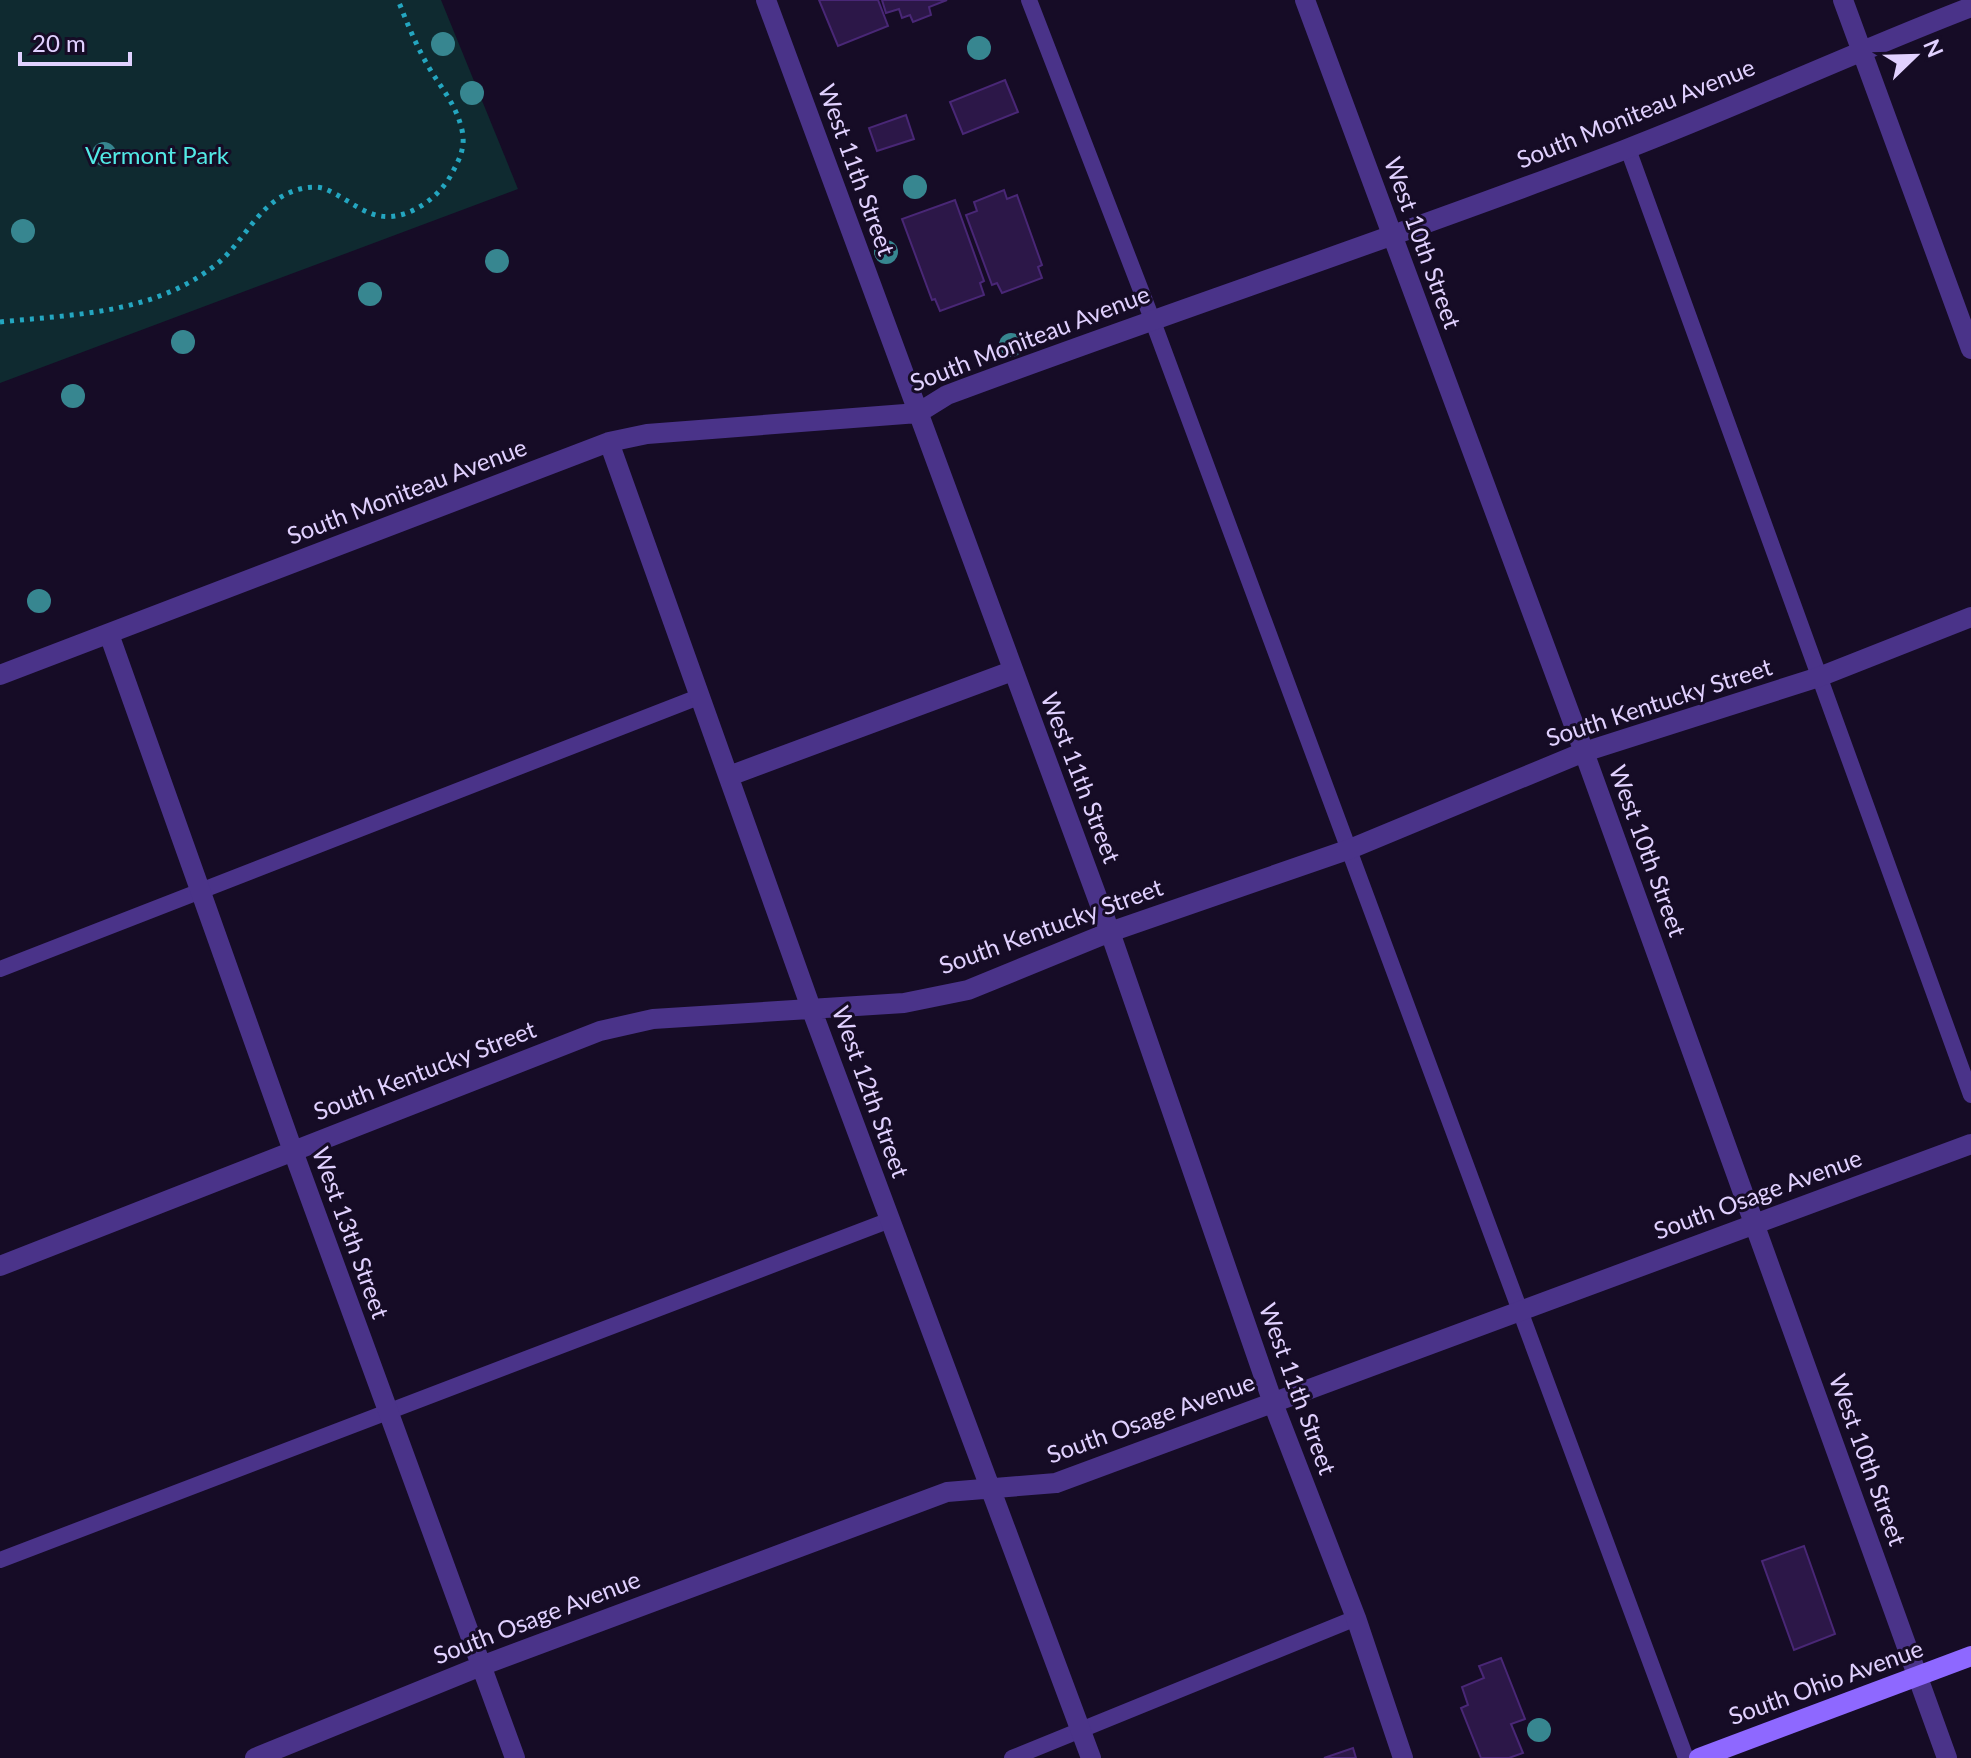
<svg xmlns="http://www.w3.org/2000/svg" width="1971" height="1758" font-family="Lato,sans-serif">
  <rect width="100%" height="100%" fill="#160c26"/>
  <!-- green -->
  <path fill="#0f2a30" d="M0,0H441L518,189L0,383Z"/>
  <!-- building -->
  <path fill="#2c1748" stroke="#492776" stroke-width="2" d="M819,0H878L888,26L838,46Z
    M882,0H947L929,7L931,15L913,22L910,15L902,18L899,9L886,13Z
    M1005,80L1018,112L963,134L950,102Z
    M906,115L914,139L877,151L869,128Z
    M1004,190L1007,199L1017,195L1042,265L1038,267L1042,278L1002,293L997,283L992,285L966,215L977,211L974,202Z
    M955,200L984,281L980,283L984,295L940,311L935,299L932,300L902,219Z
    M1804,1546L1835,1634L1794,1650L1762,1561Z
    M1501,1658L1525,1719L1511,1724L1523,1753L1509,1758H1481L1461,1708L1468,1705L1462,1687L1484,1678L1479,1666Z
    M1353,1748L1356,1758H1324Z"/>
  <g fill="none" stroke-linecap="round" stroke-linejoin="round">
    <!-- path -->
    <path stroke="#24a6c0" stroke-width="5" stroke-dasharray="4 6" stroke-linecap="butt" d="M0,322C77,314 155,314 218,263C241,244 255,212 281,197C293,190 308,185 322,188C338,193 354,207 370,213C400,226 437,201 451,175C459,160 466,148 462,130C456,104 441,88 428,66C416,45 407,23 398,0"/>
    <!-- lane -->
    <path stroke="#4a3389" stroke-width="16" d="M1029,0L1152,319L1686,1758
      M1628,149L1971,1095
      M0,969L701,696
      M0,1560L890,1220
      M1012,1758L1356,1618"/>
    <!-- street -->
    <path stroke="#4a3389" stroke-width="20" d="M766,0L1110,932L1273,1403L1356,1618L1403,1758
      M1305,0L1584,752L1947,1758
      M1843,0L1971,349
      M609,442L811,1008L1091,1758
      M109,634L293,1151L515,1758
      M0,675L609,442L647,434L918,413L947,395C1172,311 1400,236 1624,150C1741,105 1854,52 1971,7
      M729,776L1012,671
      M0,1266L600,1031L653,1019L904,1003L968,990L1110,932L1350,849L1584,752L1819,677L1971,617
      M255,1758L481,1666L947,1492L1056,1483L1971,1144"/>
    <!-- secondary -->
    <path stroke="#8e68ff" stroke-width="20" d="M1699,1758L1971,1656"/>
  </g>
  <!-- trees -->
  <g fill="#378690">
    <circle cx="443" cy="44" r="12"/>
    <circle cx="979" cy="48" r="12"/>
    <circle cx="472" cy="93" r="12"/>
    <circle cx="104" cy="154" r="12"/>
    <circle cx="915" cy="187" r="12"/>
    <circle cx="23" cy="231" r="12"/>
    <circle cx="886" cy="252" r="12"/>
    <circle cx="497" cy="261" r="12"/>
    <circle cx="370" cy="294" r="12"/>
    <circle cx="183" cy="342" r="12"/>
    <circle cx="1011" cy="345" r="12"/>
    <circle cx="73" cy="396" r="12"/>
    <circle cx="39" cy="601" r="12"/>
    <circle cx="1539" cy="1730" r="12"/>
  </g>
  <g text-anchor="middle" stroke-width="6" stroke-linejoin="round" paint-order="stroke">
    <!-- street labels -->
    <g font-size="24" fill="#e1d1ff" stroke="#160c26">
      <text transform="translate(1636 114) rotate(-22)" y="8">South Moniteau Avenue</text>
      <text transform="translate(856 170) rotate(70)" y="8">West 11th Street</text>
      <text transform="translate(1422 243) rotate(70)" y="8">West 10th Street</text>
      <text transform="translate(1030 339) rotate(-21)" y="8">South Moniteau Avenue</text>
      <text transform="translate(407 492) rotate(-21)" y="8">South Moniteau Avenue</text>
      <text transform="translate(1659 703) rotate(-18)" y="8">South Kentucky Street</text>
      <text transform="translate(1080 778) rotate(69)" y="8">West 11th Street</text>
      <text transform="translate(1647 851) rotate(70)" y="8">West 10th Street</text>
      <text transform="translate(1051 927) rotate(-20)" y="8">South Kentucky Street</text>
      <text transform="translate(425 1071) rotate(-21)" y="8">South Kentucky Street</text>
      <text transform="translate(870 1092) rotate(70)" y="8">West 12th Street</text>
      <text transform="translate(1758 1195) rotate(-20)" y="8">South Osage Avenue</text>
      <text transform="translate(350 1233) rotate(70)" y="8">West 13th Street</text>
      <text transform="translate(1297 1389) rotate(70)" y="8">West 11th Street</text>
      <text transform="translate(1151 1419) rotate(-20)" y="8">South Osage Avenue</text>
      <text transform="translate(1867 1460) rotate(70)" y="8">West 10th Street</text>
      <text transform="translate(537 1618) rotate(-21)" y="8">South Osage Avenue</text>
      <text transform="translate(1826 1683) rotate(-20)" y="8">South Ohio Avenue</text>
    </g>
    <!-- park labels -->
    <g font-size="24" fill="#52eae6" stroke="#160c26">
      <text x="157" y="164">Vermont Park</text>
    </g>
  </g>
  <!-- north arrow -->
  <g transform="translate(1915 56) rotate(67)" stroke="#160c26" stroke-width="6" paint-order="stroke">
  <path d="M0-6L14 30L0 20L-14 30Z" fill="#e1d1ff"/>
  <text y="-12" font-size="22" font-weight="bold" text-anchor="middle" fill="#e1d1ff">N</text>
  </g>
  <!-- scale -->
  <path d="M20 52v12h110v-12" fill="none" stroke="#e1d1ff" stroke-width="4"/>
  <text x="32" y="52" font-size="24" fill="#e1d1ff" stroke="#160c26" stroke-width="6" paint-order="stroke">20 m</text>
</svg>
